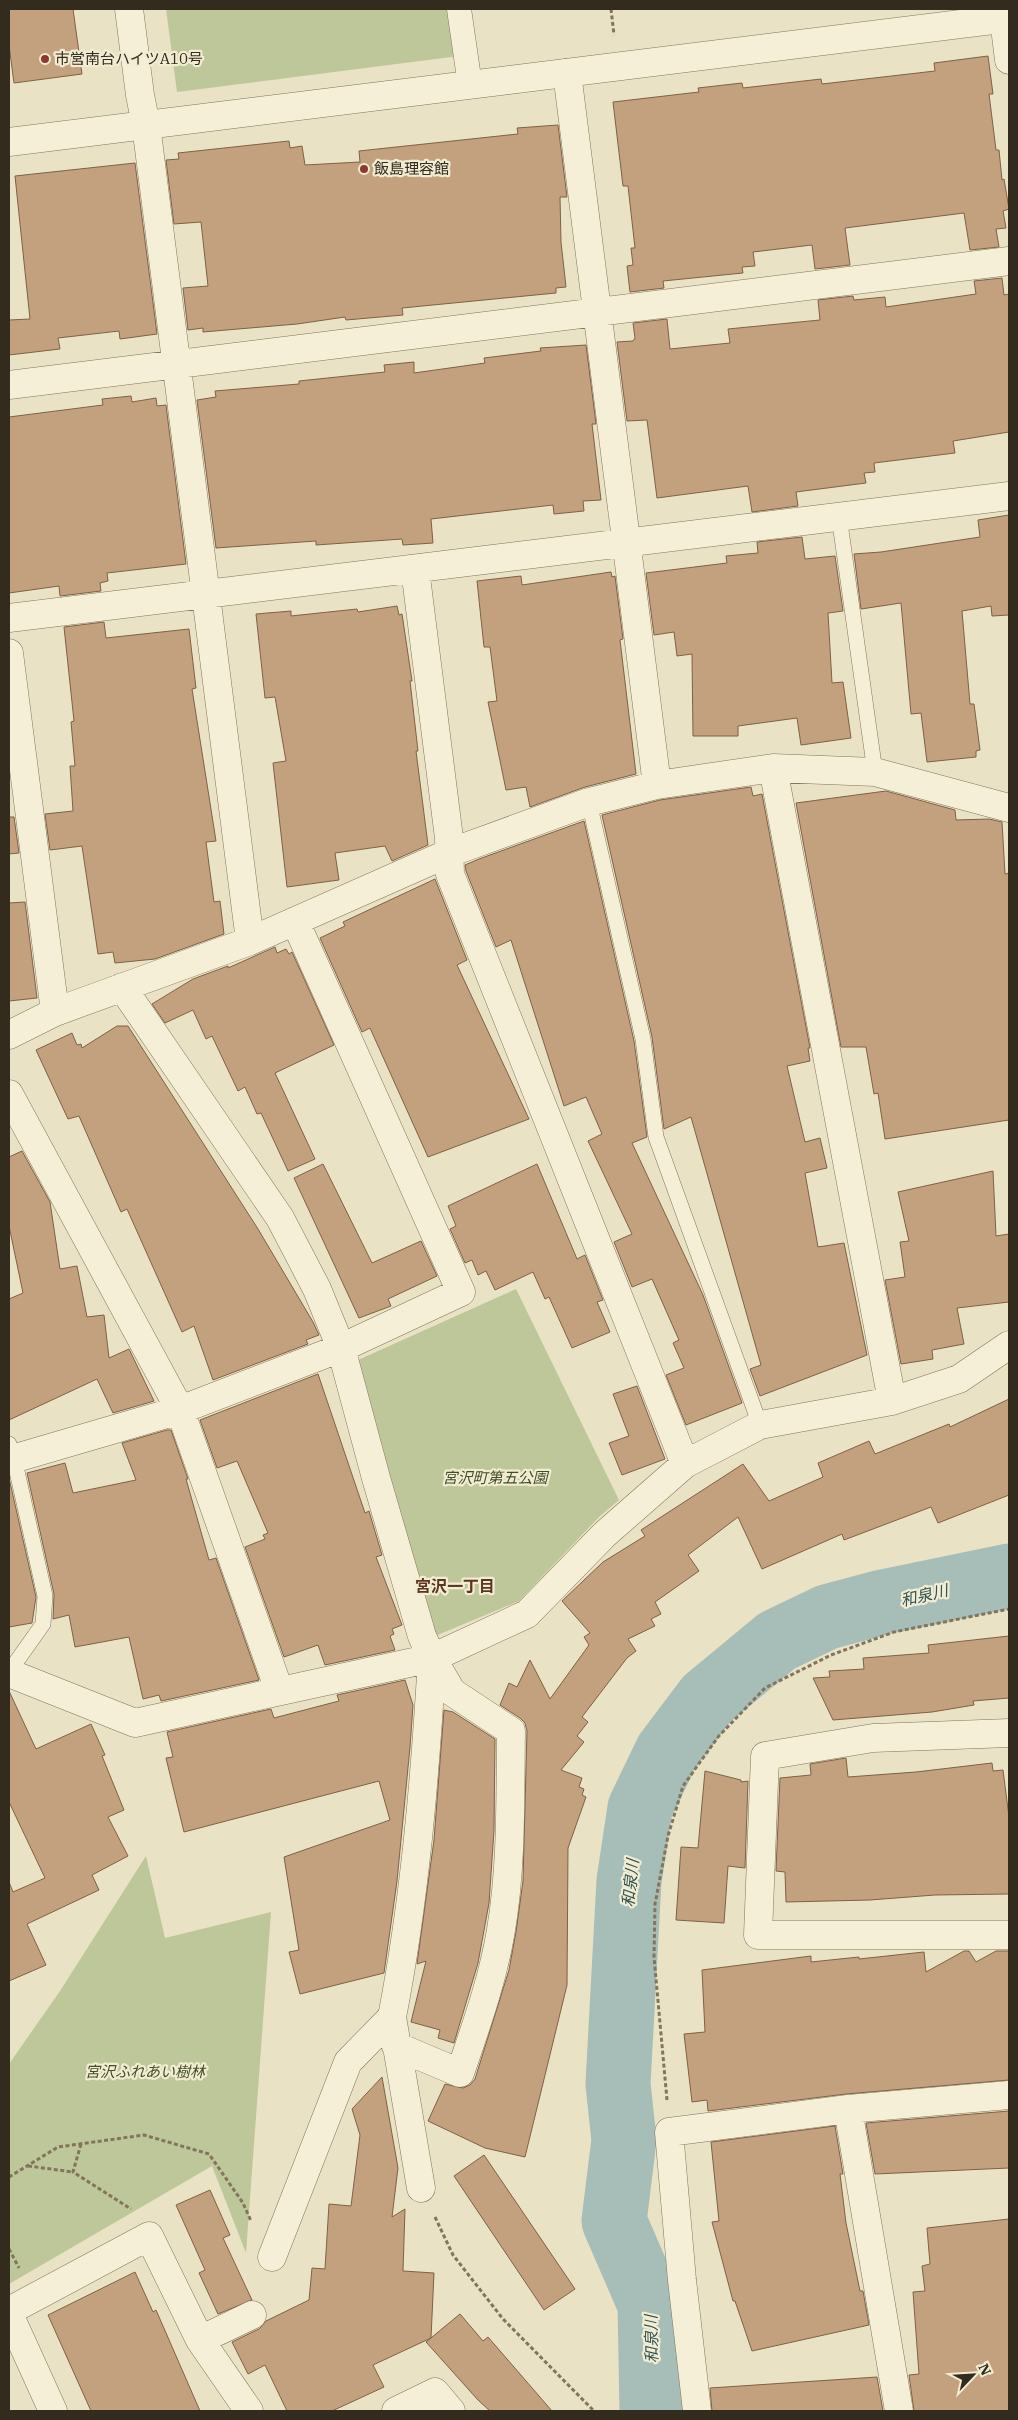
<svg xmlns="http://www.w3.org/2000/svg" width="1018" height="2420" font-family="'IBM Plex Serif','Noto Sans JP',serif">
  <rect width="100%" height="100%" fill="#eae2c4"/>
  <!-- green -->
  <path fill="#bdc799" d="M166,9H461L467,55L177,92Z
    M516,1289L619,1500L599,1517L519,1601L428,1639L390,1476L358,1360Z
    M146,1856L165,1938L271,1912L246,2253L212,2166L9,2284V2064L60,1991Z"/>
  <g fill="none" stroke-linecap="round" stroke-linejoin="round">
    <!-- river -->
    <path stroke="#a6bdb8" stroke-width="65" d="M652,2411L650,2304L614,2221L624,2140L618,2084L629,1881L640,1808L667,1752L707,1699L777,1641L827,1617L883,1602L1009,1576"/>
  </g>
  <!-- building -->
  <path fill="#c4a17e" stroke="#7f6144" d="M9,9H73L82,74L14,83L9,45Z
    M988,56L993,94H989L996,150H999L1002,180L1004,179L1009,209L1003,211L1006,228L996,229L999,247L970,250L964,213L845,228L850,265L815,269L812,245L753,252L755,266L742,267L743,273L663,281L664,288L630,292L627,266L633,265L631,248H635L628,186H623L613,102L699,92L698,88L742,83L743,88L821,79L822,84L935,71L934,63Z
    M558,125L567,197H560L561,242L566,287L556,288V293L402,308L403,315L346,320L345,317L297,324L203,332V328L188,330L183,288L208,286L201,222L174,224L166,160L179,159L178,153L289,141L290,148L302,146L305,165L360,162L359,151L518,134L517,128Z
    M135,163L157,334L120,339L119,331L58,338L60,349L9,355V320L30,319L15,176Z
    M1002,278L1004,295L1009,294V432L953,441L955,453L874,463L875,472L864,473L866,483L796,492L798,506L752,512L748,486L657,498L647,420L627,421L617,342L633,341L635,338L633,323L667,319L670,349L730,343L728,329L820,320L818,300L853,296L854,300L885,297L886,307L976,294L974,281Z
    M586,345L596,424H592L601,500L583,501L584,511L554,514L553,505L431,519L433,543L403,545L402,539L316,545V541L216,548L197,400L216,397L215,391L299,384V381L385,372L384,365L414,362V373L485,363L484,358L541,351L540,348Z
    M131,396L132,402L156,398L157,406L166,405L186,564L107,573L108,581L100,583L101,591L60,596L59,586L9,593V417L103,405L102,399Z
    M1009,515V615L992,616L991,606L962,611L970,704H974L980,750L976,751V757L927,762L921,713L911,714L901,603L861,609L854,554L881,552L980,537L978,520Z
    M802,537L805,559L835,556L843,611L828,613L832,683L843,682L851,738L801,745L797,718L738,726V736H693L692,654L677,656L674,632L654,635L646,573L727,563L726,556L758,553L757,542Z
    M611,572L612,577L615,576L623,639L620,640L636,774L585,787L530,807L526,787L506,790L488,702L497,701L490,647H484L477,581L521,576L522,585Z
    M397,606L399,615L402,614L412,681H410L418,751H416L428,845L392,861L385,846L335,853L339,880L287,887L273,763L286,761L275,697L265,698L256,614L291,611V616L357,609L358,612Z
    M104,622L106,638L189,629L196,688L192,689L216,841L206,842L214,902L220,901L224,934L155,959L115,963L113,952L98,954L82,846L50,850L45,814L73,811L70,766H75L71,722L74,721L64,627Z
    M751,787L753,796L762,794L810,1048H808L810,1061L787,1066L805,1142L820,1138L827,1168L805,1173L818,1247L844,1243L867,1355L760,1396L750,1369L761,1365L691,1117L664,1129L652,1037L602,815L660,800Z
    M886,791L955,810L956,820L989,819L1002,822L1005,874L1009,873V1120L885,1139L878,1093L874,1094L866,1047H841L796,803Z
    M9,817H14L19,853L9,854Z
    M584,821L634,1041L647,1137L632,1143L703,1295L742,1403L686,1425L666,1375L684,1368L673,1343L679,1340L652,1279L632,1287L614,1242L632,1234L588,1141L602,1134L586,1097L564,1106L511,940L496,947L466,871L465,865L479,859Z
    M435,879L467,960L457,965L529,1119L428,1157L370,1028L362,1032L320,938L345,926L343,922Z
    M25,902L37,998L9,1001V903Z
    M275,947L277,953L286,949L289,954L292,952L334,1045L275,1073L315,1159L288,1171L261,1113L257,1114L245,1087L238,1091L212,1036L206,1039L193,1010L165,1023L152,1004L193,979L228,966V968Z
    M117,1026H128L258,1229L313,1322L319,1335L306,1340L308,1344L213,1380L194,1326L182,1332L127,1209L121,1212L79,1116L68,1119L36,1050L72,1033L77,1045L81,1044L82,1048Z
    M22,1151L50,1202L60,1269L77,1266L87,1317L104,1315L109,1358L129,1349L154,1401L113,1413L97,1379L9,1420V1299L23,1293L9,1226V1157Z
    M323,1164L372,1263L421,1241L437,1276L388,1299L391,1306L359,1318L294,1178Z
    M537,1164L577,1259L585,1255L603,1300L597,1302L610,1332L572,1348L549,1297L545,1299L533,1272L495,1290L486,1271L478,1275L472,1260L465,1263L450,1229L456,1226L448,1206Z
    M993,1171L996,1236L1009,1234V1302L957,1308L964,1344L932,1350L933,1359L901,1364L885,1280L905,1277L900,1242L909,1241L898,1192Z
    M318,1374L365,1513L369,1511L382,1555L376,1557L402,1625L392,1629L394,1634L390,1636L395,1650L325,1665L318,1645L284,1657L245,1547L265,1539L263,1535L268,1533L237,1461L217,1468L200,1420Z
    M637,1386L665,1459L622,1475L609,1443L629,1436L613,1394Z
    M1009,1399V1495L938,1523L931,1507L844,1540L842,1534L762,1569L738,1517L688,1555L699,1571L655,1602L661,1614L651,1619L655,1626L628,1639L636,1651L627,1658L582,1717L588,1722L577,1736L584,1742L561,1770L582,1778L579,1787L584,1789L582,1795L586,1797L568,1848L567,1985L525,2157L485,2148L428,2121L445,2084L463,2088L470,2085L475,2079L509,1970L516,1932L523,1881L527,1731L525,1723L520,1718L500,1705L509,1683L517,1687L530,1660L550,1699L589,1645L584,1637L590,1633L562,1601L603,1562L645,1536L641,1530L743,1464L769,1501L823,1477L818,1463L869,1441L875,1454L949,1424L950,1427Z
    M167,1430H171L188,1479H186L209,1560L216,1558L259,1680L161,1701L159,1695L143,1699L129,1637L75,1647L69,1615L53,1619L54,1594L27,1473L65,1463L73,1493L136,1480L122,1443Z
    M9,1478L36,1597L32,1623L9,1627Z
    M1009,1636V1698L973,1701L974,1705L932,1712L833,1720L813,1678L830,1677L829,1671L864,1669L863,1658L929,1653L928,1645Z
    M405,1680L413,1705L410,1747L397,1881L384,1973L300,1994L289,1952L299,1950L284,1857L390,1820L379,1781L184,1832L166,1758L173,1757L167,1732L271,1709L274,1718L339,1701L337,1695Z
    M9,1691L36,1749L91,1724L105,1755L102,1756L124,1810L108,1817L128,1856L92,1875L99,1890L27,1924L46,1965L9,1981V1882L13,1892L45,1878L9,1802Z
    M444,1710L453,1712L495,1739L494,1830L489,1903L478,1963L454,2043L438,2038L440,2030L411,2022L426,1961L417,1964L434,1840Z
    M846,1758L848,1777L916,1772L992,1763L993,1771L1003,1770L1009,1817V1894L935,1895L870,1900L786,1902L785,1872L776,1871L780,1778L811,1775L810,1764Z
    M705,1771L741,1780V1782L748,1781L745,1868L728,1866L724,1923L676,1920L681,1847L698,1848Z
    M964,1951H969L976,1962L996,1951H1009V2080L846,2094L708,2111L707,2100L692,2102L684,2034L705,2032L702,1970L811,1956V1962L859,1957V1959L924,1952L926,1972Z
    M382,2077L398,2168L392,2217L405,2209L403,2271L434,2273L431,2338L373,2365L384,2387L332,2411H287L265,2365L248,2374L232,2342L259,2329L266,2321L309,2300L312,2268L325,2269L329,2204L351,2206L360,2135L352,2109Z
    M1009,2111V2168L875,2174L866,2123Z
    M835,2126L843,2174H840L846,2223L860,2291H863L869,2325L752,2351L735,2301H733L712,2222L719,2221L711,2142Z
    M484,2155L575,2289L544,2310L454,2176Z
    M210,2190L230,2235L223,2238L252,2300L218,2314L199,2273L205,2270L176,2205Z
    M1009,2219V2411H914L909,2375L919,2374L913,2292L925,2291L922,2266L930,2264L927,2228Z
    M135,2272L153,2312L156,2310L200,2411H91L48,2315Z
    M460,2314L483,2341L488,2337L552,2411H490L478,2400L426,2342Z
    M877,2377L883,2411H712L710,2388Z"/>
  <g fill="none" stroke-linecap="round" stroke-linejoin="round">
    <!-- service casing -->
    <g stroke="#83745c" stroke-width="16">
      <path id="service" d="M839,516L875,772
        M589,802L643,1039L656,1137L760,1425
        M9,1444L14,1458L45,1596L43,1624L9,1672"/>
    </g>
    <!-- pedestrian casing -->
    <g stroke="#83745c" stroke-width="25">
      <path id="pedestrian" d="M459,9L470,85"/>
    </g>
    <!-- minor casing -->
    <g stroke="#83745c" stroke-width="29">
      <path id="minor" d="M1004,19L1009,60
        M567,73L657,785
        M146,125L250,941
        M9,385L1009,261
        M415,569L449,838L450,874L685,1464
        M9,618L1009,496
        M9,653L55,1012
        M773,768L892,1401
        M122,987L280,1218L317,1289L341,1348L376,1478L422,1636L432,1658L452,1692L511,1731C510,1797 512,1864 501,1930C493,1979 476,2026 460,2073L396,2046
        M9,1035L55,1012L250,941L449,853L589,802L657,785L773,768L875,772L1009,808
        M9,1094L180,1410L279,1690
        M9,1460L180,1410L341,1348L461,1292L295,921
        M9,1673L135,1723L432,1658L527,1614L605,1534L685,1464L760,1425L892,1401L959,1379L1009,1345
        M1009,1733L873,1738L765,1756L758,1935H1009
        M392,2017C415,1899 425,1778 432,1658
        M848,2109L899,2411
        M272,2257L348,2062L392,2017L421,2188
        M9,2311L149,2236L200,2340L249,2411
        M9,2314L53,2411
        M200,2340L252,2315
        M396,2411L435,2392L451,2411
        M697,2411L682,2280L669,2132L848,2109L1009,2095"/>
    </g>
    <!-- tertiary casing -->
    <g stroke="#83745c" stroke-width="29">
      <path id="tertiary" d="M129,9L140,95L146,125
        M9,142L1009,18"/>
    </g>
    <!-- path -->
    <path stroke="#83745c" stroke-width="3" stroke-dasharray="4 2.5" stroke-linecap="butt" d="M611,9L614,35
      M667,2100L654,1957L655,1904L668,1836L683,1786L718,1737L765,1688L831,1655L894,1632L1009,1609
      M81,2144L73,2172L131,2209
      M28,2166L73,2172
      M9,2177L58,2147L144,2135L209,2154L243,2203L251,2221
      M435,2217L453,2255L503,2319L594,2411
      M9,2249L19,2268"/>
    <!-- service -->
    <use href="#service" stroke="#f5efd7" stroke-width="15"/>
    <!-- pedestrian -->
    <use href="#pedestrian" stroke="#f5efd7" stroke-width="24"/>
    <!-- minor -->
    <use href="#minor" stroke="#f5efd7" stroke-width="28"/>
    <!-- tertiary -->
    <use href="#tertiary" stroke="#f5efd7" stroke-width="28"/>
  </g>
  <!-- markers -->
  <g fill="#8c3932" stroke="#f2ecd3" stroke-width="2">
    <circle cx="45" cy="59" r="5"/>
    <circle cx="364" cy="169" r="5"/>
  </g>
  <g text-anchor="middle" stroke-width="4.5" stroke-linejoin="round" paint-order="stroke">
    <!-- poi labels -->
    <g font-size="15" fill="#342b1f" stroke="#f2ecd3" text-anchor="start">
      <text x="55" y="64">市営南台ハイツA10号</text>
      <text x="374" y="174">飯島理容館</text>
    </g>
    <!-- park labels -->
    <g font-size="15" font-style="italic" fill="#414f27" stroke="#f2ecd3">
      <text x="495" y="1483">宮沢町第五公園</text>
      <text x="145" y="2077">宮沢ふれあい樹林</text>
    </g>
    <!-- neighbourhood labels -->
    <g font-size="16" font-weight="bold" fill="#5d3422" stroke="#f2ecd3">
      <text x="455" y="1592">宮沢一丁目</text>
    </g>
    <!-- water labels -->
    <g font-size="16" font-style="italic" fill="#305252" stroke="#f2ecd3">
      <text transform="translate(924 1595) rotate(-13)" y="6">和泉川</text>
      <text transform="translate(630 1883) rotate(-84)" y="6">和泉川</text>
      <text transform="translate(651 2339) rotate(-91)" y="6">和泉川</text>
    </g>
  </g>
  <!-- border -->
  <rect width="1018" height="2420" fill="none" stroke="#342b1f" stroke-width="20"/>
  <!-- north arrow -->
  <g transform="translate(973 2375) rotate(65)" stroke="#f2ecd3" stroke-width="4" paint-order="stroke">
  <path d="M0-4L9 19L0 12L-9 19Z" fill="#342b1f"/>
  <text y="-8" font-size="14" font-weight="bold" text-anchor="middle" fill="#342b1f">N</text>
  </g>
</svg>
